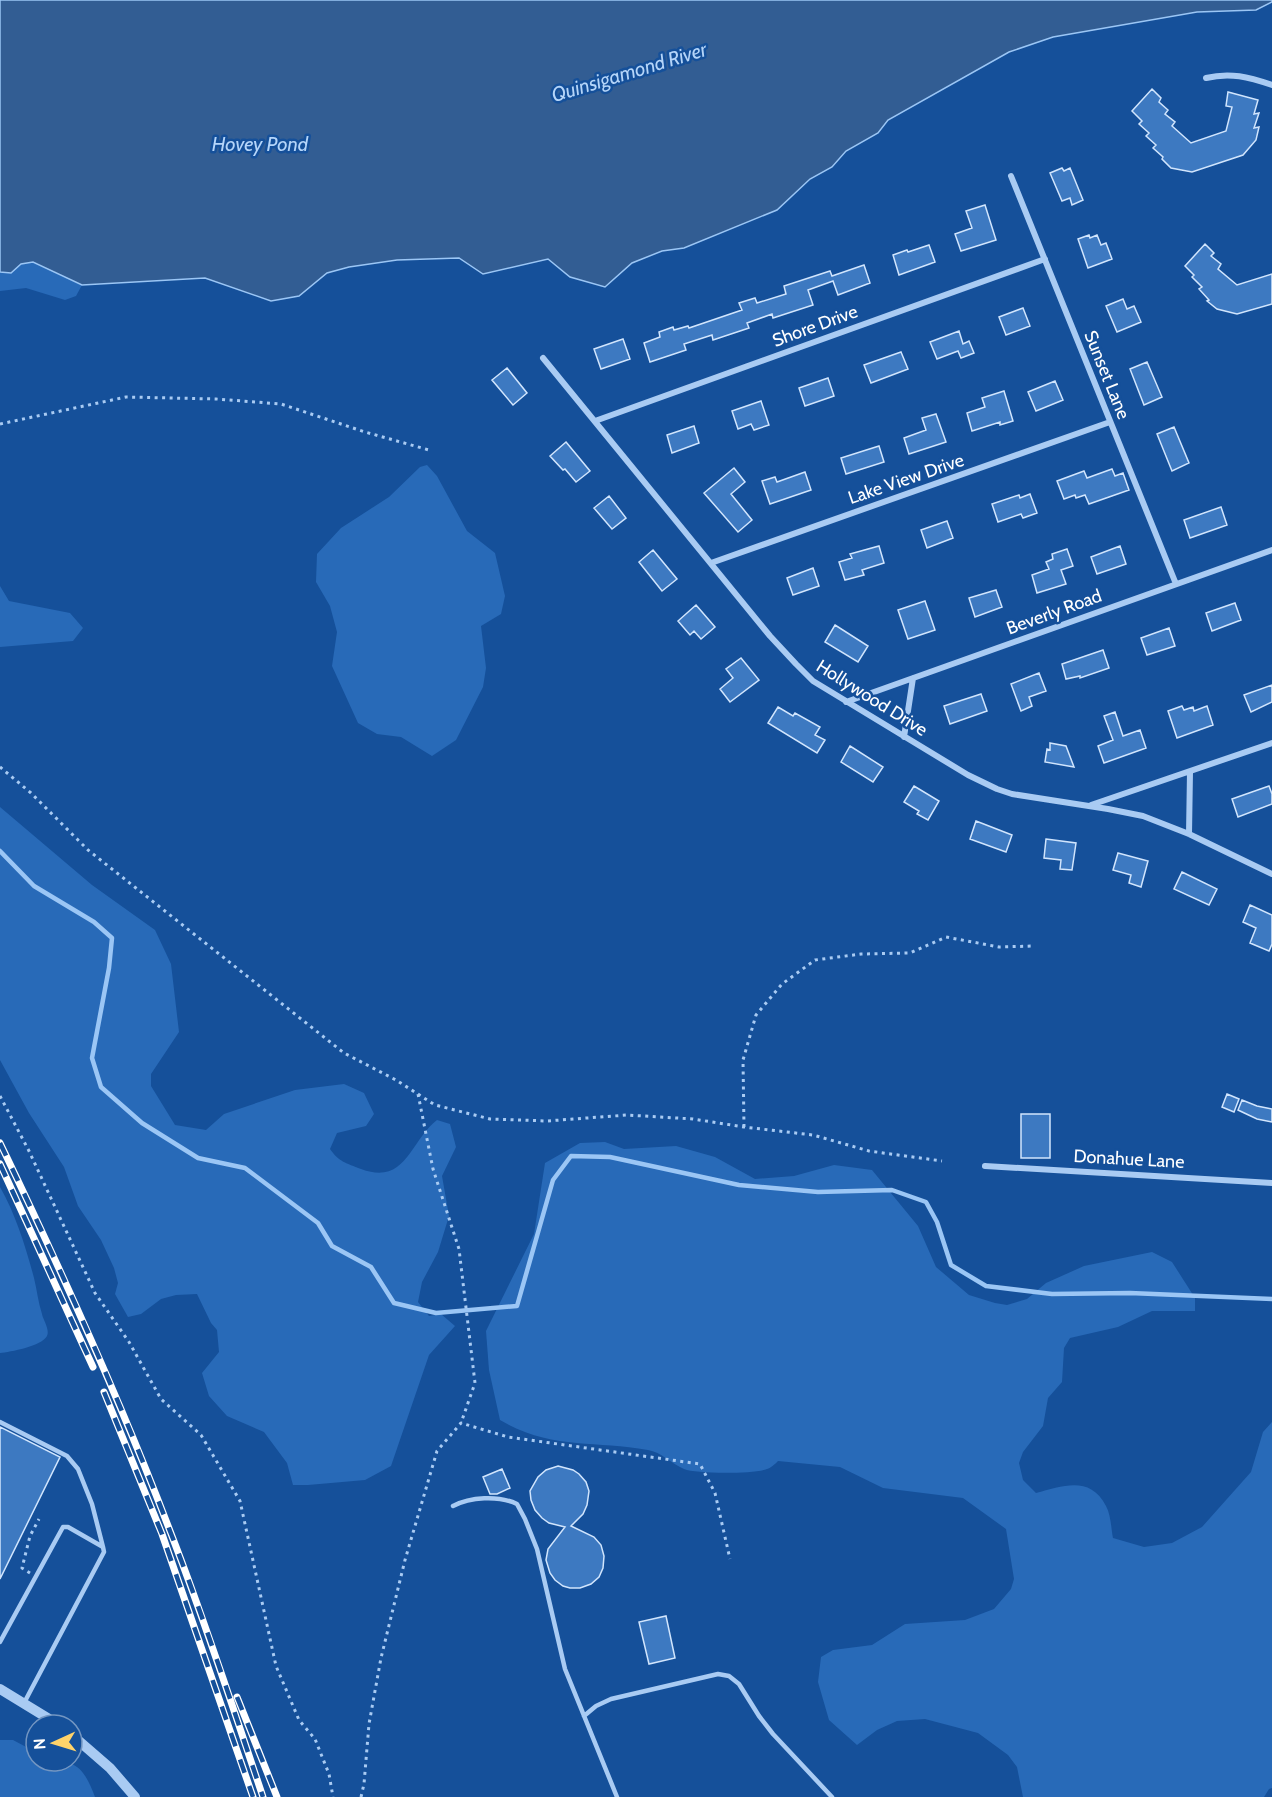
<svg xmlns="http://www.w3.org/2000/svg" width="1272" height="1797" font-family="Cabin,sans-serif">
  <rect width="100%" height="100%" fill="#15509a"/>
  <!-- green -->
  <path fill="#286ab8" d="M33,262L82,285L76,296L65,300L26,288L0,291V272L11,273L21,264Z
    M427,465L437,476L467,531L495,553L505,596L501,614L481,626L486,668L483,687L456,740L432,756L401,737L377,734L358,723L332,666L337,632L330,606L316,582L317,554L341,528L389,497L420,467Z
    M0,586L9,601L70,613L83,628L73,641L0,647Z
    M0,807L92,885L155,930L171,964L179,1032L151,1074V1086L175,1125L206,1130L224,1114L295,1090L344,1084L364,1093L374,1114L366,1126L337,1133L330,1149C339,1162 346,1163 361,1169C406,1186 410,1141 437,1120L450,1124L456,1147L442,1176L449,1216L438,1252L422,1282L418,1302L429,1316L441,1314L455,1326L429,1355L391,1466L365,1480L308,1485H293L287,1463L264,1432L227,1416L209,1396L202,1373L219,1352L217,1330L211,1323L197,1294L176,1295L161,1299L141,1314L128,1317L115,1294L118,1283L114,1268L101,1240L78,1206L64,1167L29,1113L0,1060Z
    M605,1142L624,1149L676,1146L715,1157L755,1179L794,1176L834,1165L872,1170L918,1226L936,1267L969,1295L995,1303L1007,1305L1027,1299L1046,1283L1084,1266L1152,1252L1172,1262L1195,1298V1311H1152L1118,1327L1070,1338L1064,1348L1062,1382L1048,1398L1043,1426L1023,1452L1019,1463L1023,1480L1036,1493C1063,1486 1090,1475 1106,1506C1111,1515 1111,1528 1113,1538L1144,1547L1172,1543L1202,1527L1251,1472L1263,1432L1272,1422V1788L1269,1789L1264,1797H1023L1017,1767L1008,1755L978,1733L925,1719L897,1721L877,1730L857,1745L829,1720L818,1682L821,1657L833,1650L872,1645L905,1624L965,1620L994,1609L1011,1589L1014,1579L1006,1529L963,1498L883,1488L840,1467L778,1461C775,1464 771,1468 767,1469C754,1474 696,1474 684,1469C672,1464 661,1452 648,1450C594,1440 551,1450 500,1420L489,1370L486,1331L534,1234L545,1163L580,1143Z
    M0,1187C16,1215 26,1248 34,1278C37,1290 38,1302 42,1314C43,1320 50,1329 47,1336C42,1346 10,1352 0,1353Z
    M0,1740H13L30,1749L36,1748V1761C73,1761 81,1760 95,1797H0Z"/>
  <!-- water -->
  <path fill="#325d93" stroke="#9bc6f5" stroke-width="1.5" d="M0,0H1272V2L1256,10L1197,12L1053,37L1009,52L888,120L878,133L846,151L832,167L810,179L777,210L684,248L662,251L632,263L605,287L570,277L548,259L483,274L459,258L397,260L349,267L327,273L299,296L271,301L205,278L82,285L33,262L21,264L11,273L0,272Z"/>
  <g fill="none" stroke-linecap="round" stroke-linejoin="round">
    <!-- stream -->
    <path stroke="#9bc6f5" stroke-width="4.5" d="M0,851L34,886L94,922L112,938L109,968L92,1058L101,1087L142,1123L198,1158L245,1168L318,1223L332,1246L371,1267L394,1303L436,1313L517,1306L553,1180L571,1156L610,1157L739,1185L818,1192L892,1190L926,1202L937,1222L951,1265L986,1286L1052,1294L1130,1293L1272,1299"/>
  </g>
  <!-- building -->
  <path fill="#3d79c1" stroke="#d1e5fd" stroke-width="1.5" d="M1152,89L1161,98L1159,102L1168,110L1165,114L1175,122L1172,126L1191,143L1226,131L1232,107L1226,106L1228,92L1258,100L1254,114L1259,113L1254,128L1259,127L1256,140L1243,155L1192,172L1171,168L1162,159L1163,157L1153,148L1156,145L1146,136L1149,133L1139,124L1142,121L1132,111Z
    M1062,168L1064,171L1070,168L1083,200L1072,205L1070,198L1062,201L1050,173Z
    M985,205L996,240L961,251L955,234L972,228L966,211Z
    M1089,235L1090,238L1097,235L1101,245L1106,243L1112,259L1088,268L1078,239Z
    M1205,244L1214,253L1211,256L1221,264L1218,269L1237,285L1272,274V304L1237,314L1217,309L1207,301L1209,300L1199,289L1202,287L1192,277L1194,275L1185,266Z
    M929,245L935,262L899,275L893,255L907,250L908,252Z
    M864,265L870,283L838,295L833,281L808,290L813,305L773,318L772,314L747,323L749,328L713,340L712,335L684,344L686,350L650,362L644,343L660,337L659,332L673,327L674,330L688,326L689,328L742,310L739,303L755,298L757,303L786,294L784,286L830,271L832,276Z
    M1123,299L1127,309L1134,306L1141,322L1117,332L1106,306Z
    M1023,308L1030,326L1006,335L999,317Z
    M959,331L963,344L969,341L974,353L961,358L958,351L937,359L930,342Z
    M623,339L630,359L601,369L594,349Z
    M901,352L908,369L871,383L864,365Z
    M1147,362L1162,397L1144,405L1130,369Z
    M507,368L527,393L513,405L492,380Z
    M828,378L834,396L805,406L799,388Z
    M1055,381L1063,400L1036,411L1028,392Z
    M1004,391L1013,421L1000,425V422L972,431L967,413L985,407L982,398Z
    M761,401L769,425L754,430L751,424L738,429L732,411Z
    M936,414L946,442L909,454L904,438L926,430L922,418Z
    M694,426L699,443L672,453L667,435Z
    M1174,427L1189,463L1172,471L1157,434Z
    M566,442L590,471L576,482L565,469L563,470L550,456Z
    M879,446L884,462L846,474L841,458Z
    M734,468L745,482L731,494L752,520L738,532L704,493Z
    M1112,469L1115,476L1123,473L1129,490L1089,504L1085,495L1076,498L1075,495L1064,499L1057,481L1084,471L1087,478Z
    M805,472L811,490L770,504L762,481L775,477L777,482Z
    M1030,494L1037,513L1023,518L1021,514L998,522L992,504L1019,495L1020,498Z
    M609,496L626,518L612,529L594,508Z
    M1221,507L1227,525L1190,538L1184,520Z
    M947,521L953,538L927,548L921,530Z
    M879,546L884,563L862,570L864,575L845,580L839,562L852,558L850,554Z
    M1120,546L1126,564L1097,574L1091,557Z
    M1067,549L1073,566L1061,570L1066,584L1037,593L1032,575L1049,569L1046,562L1053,559L1052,554Z
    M653,550L677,579L662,591L639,562Z
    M813,568L819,586L793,595L787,578Z
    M996,590L1002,607L975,617L969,598Z
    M925,601L935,630L908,639L898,610Z
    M1235,603L1241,620L1212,631L1206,613Z
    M696,605L715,627L701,639L694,631L690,635L678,621Z
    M835,625L868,646L858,662L825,642Z
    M1169,628L1175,646L1147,655L1141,638Z
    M1103,650L1109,668L1080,678V676L1066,679L1062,664Z
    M741,658L759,680L730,702L720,689L733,678L726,669Z
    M1039,673L1046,691L1029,697L1032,706L1021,711L1011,684Z
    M1272,685V702L1251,712L1244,695Z
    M981,694L987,711L950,724L944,706Z
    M1182,706L1184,710L1193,707L1194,711L1207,706L1213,725L1177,738L1168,711Z
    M778,707L793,716L795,713L820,727L815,735L825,740L817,753L768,723Z
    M1115,712L1123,736L1140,730L1146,748L1104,763L1098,746L1113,740L1104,716Z
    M1050,743L1066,746L1074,767L1045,762L1047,749L1050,750Z
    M850,746L883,767L873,782L841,762Z
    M914,786L939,801L928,820L917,814L919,811L904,802Z
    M1269,786L1272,794V804L1238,817L1232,799Z
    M976,821L1012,835L1006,852L970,839Z
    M1046,839L1076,843L1072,870L1060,869L1061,860L1044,858Z
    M1118,853L1148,861L1141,887L1129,883L1131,875L1113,870Z
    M1182,872L1217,889L1209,905L1174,889Z
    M1250,905L1272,915V944L1269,951L1250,943L1256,928L1243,922Z
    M1227,1094L1239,1099L1234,1112L1222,1107Z
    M1242,1100L1257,1106L1272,1109V1122L1257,1119L1238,1110Z
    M1021,1114H1050V1158H1021Z
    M0,1427L60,1457L0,1579Z
    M558,1466L573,1470L579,1474L586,1482L589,1491L587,1505L583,1514L571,1526L594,1537L601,1545L604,1556L603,1568L599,1577L591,1584L580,1588H570L563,1586L555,1580L550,1573L546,1560L548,1549L565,1527L549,1523L542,1518L535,1510L531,1500L530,1491L538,1477L546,1470Z
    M502,1469L510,1488L497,1494H490L483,1477Z
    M666,1616L675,1658L649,1664L639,1622Z"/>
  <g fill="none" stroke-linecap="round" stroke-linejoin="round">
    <!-- path -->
    <path stroke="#a9cbf3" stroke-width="3" stroke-dasharray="3 4.5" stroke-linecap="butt" d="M0,424L126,397L216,399L281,404L365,432L429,450
      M0,767L31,793L88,850L344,1053L396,1080L435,1105L490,1119L547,1121L627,1115L693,1119L744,1127L813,1135L869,1151L942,1161
      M418,1094L433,1169L459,1249L475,1383L461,1423
      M0,1096L29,1151L95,1293L129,1342L161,1399L201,1435L240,1501L276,1666L299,1720L315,1739L329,1774L333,1797
      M744,1127L743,1060L756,1015L782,984L815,960L861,954L910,953L946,937L999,947L1035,946
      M30,1573L22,1568L30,1536L39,1519
      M361,1797L364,1784L369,1724L381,1658L405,1560L437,1451L461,1423L508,1437L700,1464L715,1493L730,1559"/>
    <!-- service -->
    <path stroke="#a9cbf3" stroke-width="4.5" d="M0,1422L67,1456L78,1469L92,1504L103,1547
      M453,1506C470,1497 498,1495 517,1504L525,1519L537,1549L565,1669L617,1797
      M0,1642L63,1527H68L103,1547L104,1552L24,1703
      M584,1716L596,1706L611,1699L718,1674L729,1676L739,1684L759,1716L773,1734L832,1797"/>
    <!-- minor -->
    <path stroke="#a9cbf3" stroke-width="6" d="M1206,78C1230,72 1249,77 1272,85
      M1011,176L1176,584
      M543,358L770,636L796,664L813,681L968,775L997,789L1012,794L1108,809L1143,816L1189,834L1272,874
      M595,421L1045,259
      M711,563L1110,422
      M846,702L1272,550
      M904,737L913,678
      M1091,805L1272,743
      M1189,834L1190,772
      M985,1166L1272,1183"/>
    <!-- tertiary -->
    <path stroke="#a9cbf3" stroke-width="10" d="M0,1689L59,1725
      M72,1735L110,1768L135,1797"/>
    <!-- rail casing -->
    <g stroke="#fff" stroke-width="7">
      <path id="rail" d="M0,1143C61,1270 120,1399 170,1531C204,1618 233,1708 263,1797
        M0,1164L93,1367
        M104,1392L162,1534L253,1797
        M237,1697L277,1797"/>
    </g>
    <!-- rail -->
    <use href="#rail" stroke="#15509a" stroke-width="4.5" stroke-dasharray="14" stroke-linecap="butt"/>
  </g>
  <g text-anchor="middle" stroke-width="5" stroke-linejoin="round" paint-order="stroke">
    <!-- street labels -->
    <g font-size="18" fill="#fff" stroke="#15509a">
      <text transform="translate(815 326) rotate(-20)" y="6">Shore Drive</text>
      <text transform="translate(1107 375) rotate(68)" y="6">Sunset Lane</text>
      <text transform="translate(906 479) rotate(-19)" y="6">Lake View Drive</text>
      <text transform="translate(1054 612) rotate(-20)" y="6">Beverly Road</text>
      <text transform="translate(872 698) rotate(32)" y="6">Hollywood Drive</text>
      <text transform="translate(1129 1159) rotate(3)" y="6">Donahue Lane</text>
    </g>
    <!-- water labels -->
    <g font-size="20" font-style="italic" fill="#b5d5f9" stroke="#15509a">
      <text transform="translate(629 72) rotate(-17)" y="7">Quinsigamond River</text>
      <text x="260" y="151">Hovey Pond</text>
    </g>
  </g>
  <!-- north arrow -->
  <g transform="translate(54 1743) rotate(266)"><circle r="28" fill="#15509a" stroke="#7396c2" stroke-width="1.5"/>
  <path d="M0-4.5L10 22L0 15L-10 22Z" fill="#ffd36a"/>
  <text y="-9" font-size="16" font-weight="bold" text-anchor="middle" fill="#ffffff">N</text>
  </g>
</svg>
